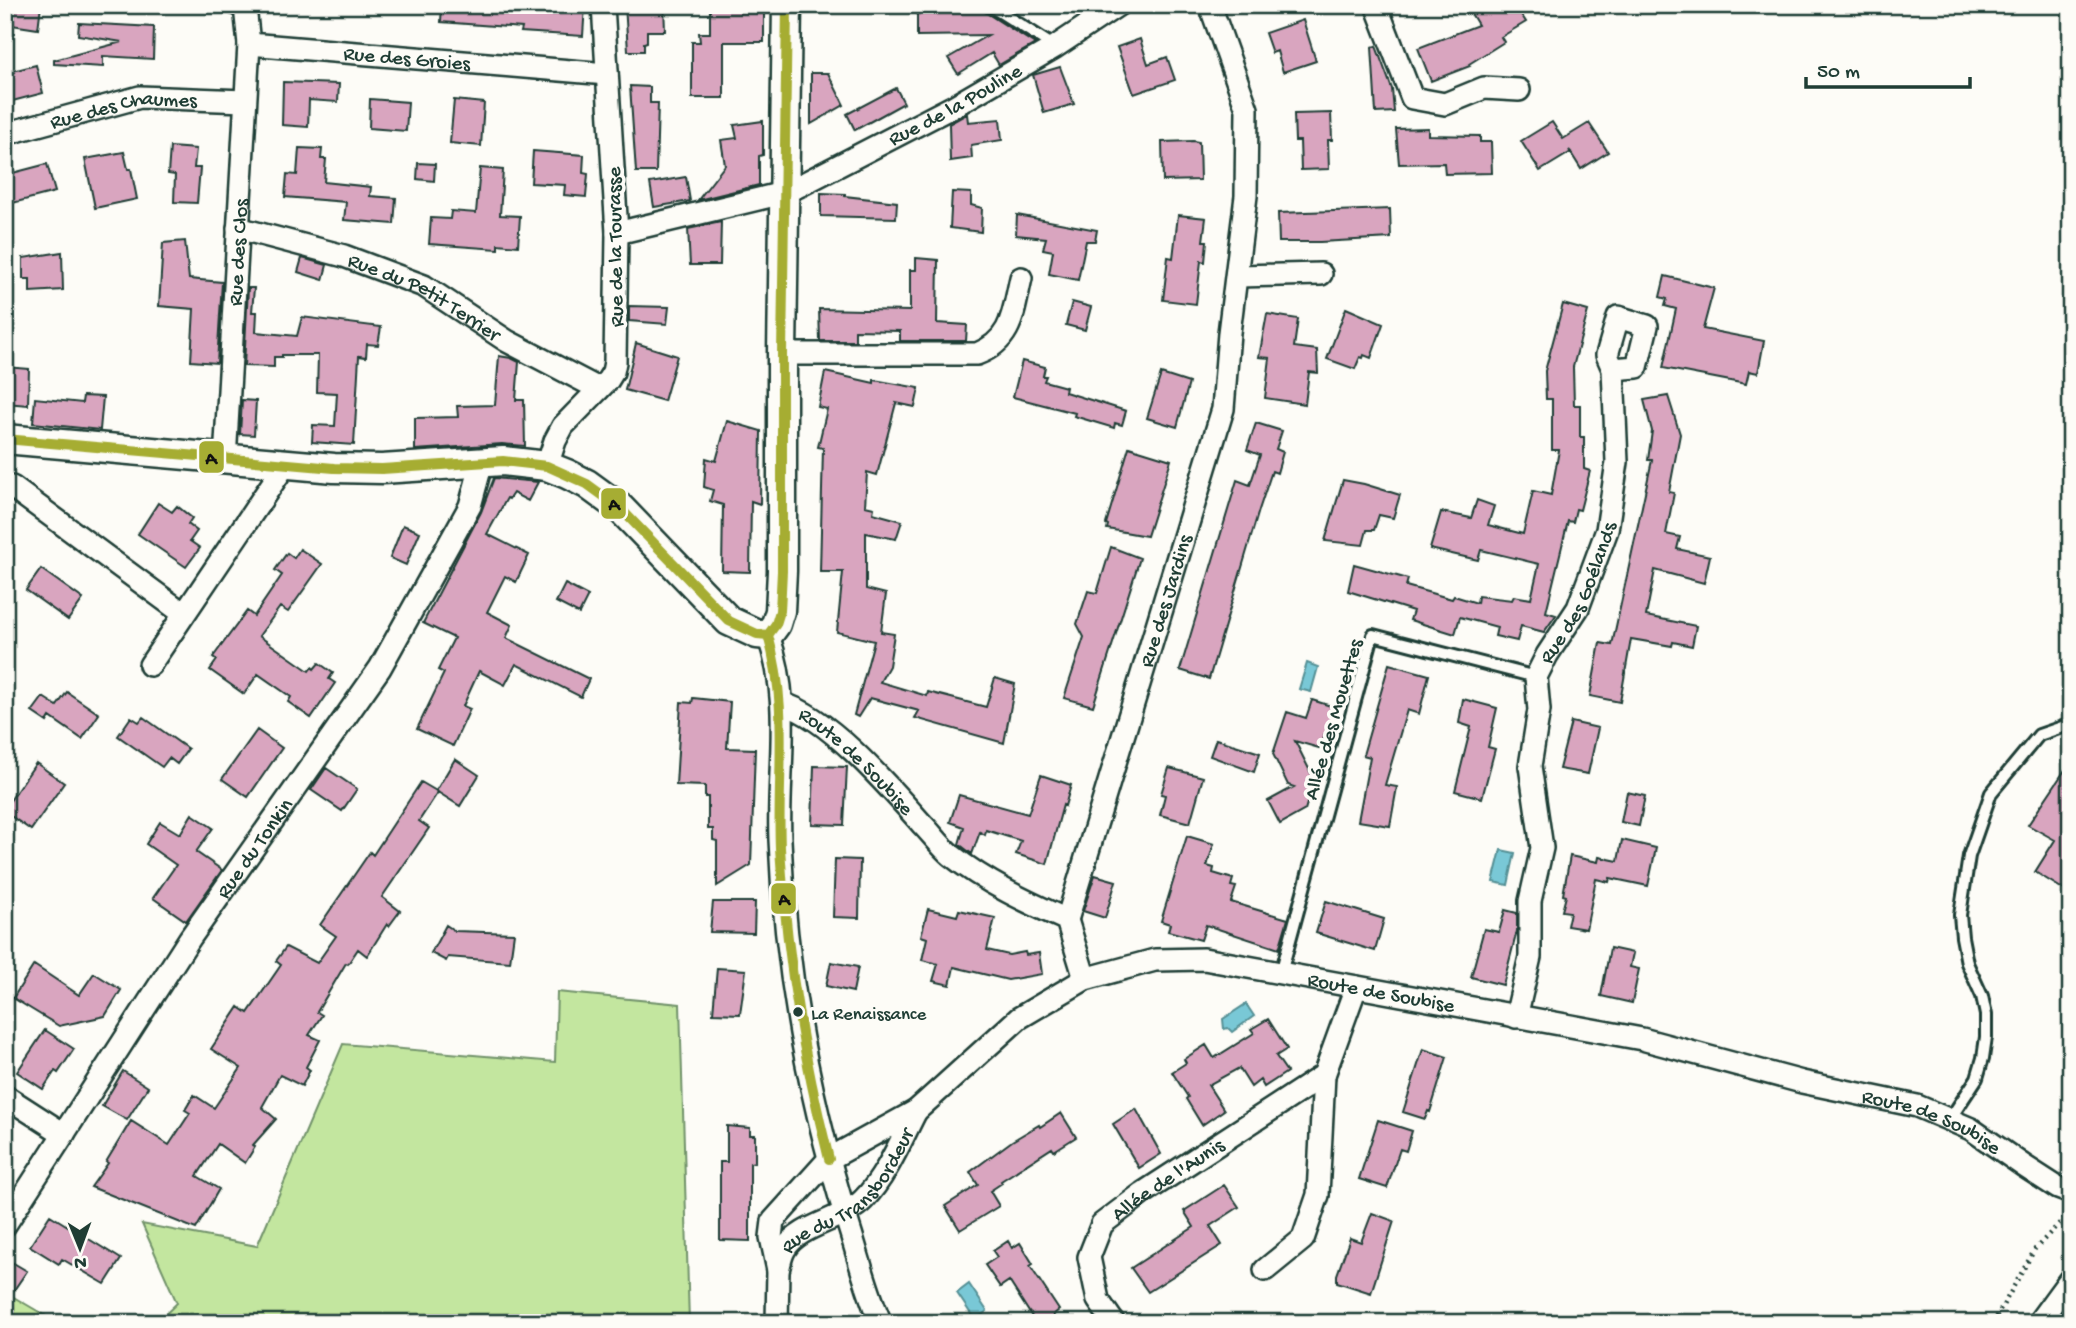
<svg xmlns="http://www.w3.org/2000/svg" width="2076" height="1328" font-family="'Gochi Hand',sans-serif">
  <rect width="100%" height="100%" fill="#fdfcf7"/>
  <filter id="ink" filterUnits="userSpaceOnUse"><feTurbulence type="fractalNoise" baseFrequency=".0143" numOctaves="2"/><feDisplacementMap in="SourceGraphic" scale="14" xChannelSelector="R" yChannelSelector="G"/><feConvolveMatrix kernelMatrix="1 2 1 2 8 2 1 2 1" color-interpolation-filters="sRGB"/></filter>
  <g filter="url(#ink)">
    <!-- green -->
    <path fill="#c3e69f" stroke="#71926a" stroke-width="2" d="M557,992L680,1004L689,1323H156L177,1303L142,1224L257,1246L343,1044L555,1062Z
      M5,1292L58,1323H5Z"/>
    <!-- water -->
    <path fill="#79c8d6" stroke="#559095" stroke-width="2" d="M1307,663L1318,667L1311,692L1299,689Z
      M1501,850L1515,853L1508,885L1493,882Z
      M1246,1004L1254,1016L1232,1032L1228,1028L1224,1029L1223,1019Z
      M969,1284L987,1311L975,1320L957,1293Z"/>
    <!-- building -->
    <path fill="#d9a5bf" stroke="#1f3d34" stroke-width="2" d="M5,5H41L38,29L5,24Z
      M442,5H585L583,36L521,32L522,28L441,22Z
      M625,5H664L665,31H647V42L644,43V51H628Z
      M710,5H764V42H724V98H692V42H700L699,33H710Z
      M917,5H980L985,12L1035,44L999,65L992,53L958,74L948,58L988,35L917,36Z
      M1488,5H1515L1526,22L1501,37L1504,42L1469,64L1470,66L1431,81L1418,48L1478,25L1472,15Z
      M1303,20L1316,61L1283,72L1277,51L1272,53L1265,33Z
      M79,23L154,27L153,59L103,56V67L54,64V60L122,42L78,35Z
      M1140,39L1148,64L1167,57L1175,80L1134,94L1117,47Z
      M1376,46L1392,89L1394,112L1376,113L1372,47Z
      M36,65L43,93L5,103V73Z
      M1060,67L1074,104L1044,113L1033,75Z
      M811,73H828L844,105L811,124Z
      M283,82L339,84L338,102L309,100L308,127L282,125Z
      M630,86L650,87V103H658L656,172H636Z
      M896,88L904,103L855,130L847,114Z
      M370,99L408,102L406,131L369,128Z
      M454,100L484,103L481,146L450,143Z
      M1331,113L1332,140H1328L1329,169L1301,170L1300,141H1295L1294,114Z
      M967,114L968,122L1000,119L1002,140L971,145L972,158L950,161L949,124Z
      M763,121V155L759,156V185L698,200L725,165L721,140L737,138L734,125Z
      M1552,122L1563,139L1589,123L1608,152L1581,169L1569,150L1571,152L1540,171L1521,141Z
      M1428,128V135L1480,136V142H1491L1492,173L1445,174L1444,163L1399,164L1396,129Z
      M1193,141L1199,142L1200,180L1163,181L1162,142Z
      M170,147L196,149L194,168H200L197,203L174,202L175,175L168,174Z
      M299,148L322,149L321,159H326L324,182L371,187L370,196L396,198L394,224L344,220L346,202L285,197L287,174L297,175Z
      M533,151L584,155L583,173L588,174L586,197L564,195L565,185L531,183Z
      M124,152L128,169H131L137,199L95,208L85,159Z
      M418,163L435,164L434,181L417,179Z
      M47,164L55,192L5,205V175Z
      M480,168L503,170L500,215L520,216L518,246L498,244V249L429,244L431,218L450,219L451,211L476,213Z
      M686,177L690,201L654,207L650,183Z
      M952,192L971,193V205L982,208L981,232L950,228Z
      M821,193L845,194V196L897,202L896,218L821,216Z
      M1390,209L1391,238L1320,242H1279L1278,213Z
      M1017,215L1097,230L1095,241H1086L1078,280L1049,274L1053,251L1043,249L1046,238L1016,235Z
      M1178,215L1206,218L1203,241H1207L1205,262L1201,261L1196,304L1163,300L1168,257L1173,258Z
      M721,222L720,265H690L688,229Z
      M185,241L189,279L222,282L217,363L191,361L194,309L159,306L163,243Z
      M62,252L63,290L30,292V279H23V258Z
      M302,258L327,265L323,280L298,272Z
      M916,258L938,260L937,323L967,325L966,341H900V331L855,330V341H820L819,309L910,311V270H916Z
      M1665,276L1714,288L1703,329L1764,341L1758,373L1749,371L1746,384L1663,368L1676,309L1665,306L1667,299L1660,297Z
      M248,288H254L252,312H257L256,332L297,336L302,317L381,327L378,345L367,344L366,357L359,356L354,445L312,442L313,425L335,426L337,393L317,392L318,355H282V357H274V367L244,366Z
      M1072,302L1091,307L1085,330L1066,325Z
      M1563,304L1588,311L1573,367L1574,405H1580V437H1584V469L1590,471L1580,510L1576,509L1573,522L1568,521L1546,612L1556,615L1544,632L1521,626L1517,641L1495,636L1497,627L1460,617L1455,634L1410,620L1413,611L1348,591L1354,564L1408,579L1406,586L1452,599L1454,596L1477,603L1478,596L1512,600L1514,596L1531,599L1539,564L1481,550L1478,560L1430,549L1441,512L1471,518L1477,500L1494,506L1488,525L1523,534L1533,491L1551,495L1559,450H1552V399H1546L1545,371Z
      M629,306L669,307L667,324L629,321Z
      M1346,308L1383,324L1371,358L1364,355L1363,358L1360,357L1355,369L1327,359Z
      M1267,314L1298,319L1294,347L1317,350L1318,373L1309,372L1305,404L1265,398L1270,358L1259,357Z
      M636,343L677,356L664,401L625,390Z
      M499,356L511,358L519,362L516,400H524L525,446L502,444L415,450V418L458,417L457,406L495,405Z
      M1022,361L1045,367L1043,376H1046L1044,381L1066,387L1065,392L1126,411L1122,425L1115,423L1114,428L1074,416L1075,413L1013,397Z
      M5,367L29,369L28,405L5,403Z
      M825,372L874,383V380L919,388L915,407L896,403L877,475L867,472L865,506L874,508L873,513L902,521L896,539L866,533V589L886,594L881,632L894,634L889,666L880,682L927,696L928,692L986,707L995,678L1015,684L1004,743L915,718L919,711L870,698L858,717L854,715L874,641L837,632L843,572H820L823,448L818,447L827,409L818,407Z
      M1161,374L1189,383L1177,427L1147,418Z
      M83,396L103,397L100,430L33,423L35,398L82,403Z
      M1668,396L1680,434L1669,492L1674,493L1666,534L1680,537L1677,549L1710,556L1704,583L1655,570L1646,616L1696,626L1692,646L1673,642L1672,646L1631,639L1620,702L1590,696L1600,643L1612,645L1652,460H1648L1652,431L1644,400Z
      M242,400L256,401L254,435L240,434Z
      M727,421L761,431L760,504L751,501L750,572L722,571L723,505L710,501L713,490L704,487L706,458L716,461Z
      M1256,423L1282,431L1276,449L1283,452L1277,473L1272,471L1259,510L1209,679L1180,670L1237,480L1250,485L1260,455L1247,450Z
      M1129,447L1171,460L1147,536L1107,529L1108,525L1106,524Z
      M494,478L538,482L528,501L513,493L509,499L507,498L487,534L529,555L516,582L505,576L487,612L512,625L506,638L589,679L581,697L516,664L505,685L479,671L463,706L470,709L453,746L417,729L444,673L438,670L454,638L423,623L481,512Z
      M1343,480L1364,484L1400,495L1393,518L1379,515L1374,530H1367L1363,545L1325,541Z
      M158,503L172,512L177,506L192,518L188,524L197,531L190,541L200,548L186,567L138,534Z
      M403,525L420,532L406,565L390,558Z
      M1111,547L1140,558L1093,706L1064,698L1084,637L1077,624L1088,591L1097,593Z
      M300,549L322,564L288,612L280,607L259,636L309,671L312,667L314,669L319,663L333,673L329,679L335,683L311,718L288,702L291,697L258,674L244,694L210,670L217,660L213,657L247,611L254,616L282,575L275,570L287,553L294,558Z
      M41,569L83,599L68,620L26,590Z
      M565,584L588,596L579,614L556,602Z
      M1389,664L1429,675L1419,714L1407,710L1385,785L1397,787L1390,826L1358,821L1370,757L1363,755Z
      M67,692L99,714L82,739L50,717L47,722L32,712L43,697L57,706Z
      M693,698L730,702L727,748L755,749L751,865L717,886V841L713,840V829H708V797H705V786L676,785L681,702L692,703Z
      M1463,699L1497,708L1488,747L1495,749L1482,798L1455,791L1471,727L1459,723Z
      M1312,700L1337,708L1327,737L1324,735L1319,748L1295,741L1313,777L1315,776L1305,810L1280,824L1268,801L1294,787L1288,785L1273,754L1287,712L1306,718Z
      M131,717L139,722L143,717L188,749L177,764L169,758L162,767L118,736Z
      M1571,722L1598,728L1588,774L1559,769Z
      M257,730L282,748L248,797L222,779Z
      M1216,739L1260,753L1254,772L1210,756Z
      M455,759L479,775L460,806L436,791Z
      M2071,761V894L2035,872L2055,840L2028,825Z
      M36,763L64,783L31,830L5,812V808Z
      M814,766L847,767L844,825L812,824Z
      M326,768L357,789L342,811L311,790Z
      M1169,768L1203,777L1190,823L1160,815L1165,795L1161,794Z
      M1041,775L1071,785L1065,806L1063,805L1047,864L1016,854L1021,841L986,830L985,835L980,832L972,854L959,844L964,827L950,822L959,795L1028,814Z
      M421,782L438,792L419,821L429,828L382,897L400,911L389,926L387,924L367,956L358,949L348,964L346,963L317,1012L322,1015L309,1035L320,1040L306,1067L310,1070L302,1086L280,1075L262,1107L276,1119L253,1145L255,1147L245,1163L218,1144L197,1176L219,1189L196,1229L91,1187L108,1163L106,1162L131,1121L169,1145L190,1113L185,1110L194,1095L214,1108L241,1068L211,1049L239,1007L248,1013L281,965L276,961L286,947L317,963L336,936L320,925L370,852L373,855Z
      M1627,792L1645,796L1639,826L1621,822Z
      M192,814L213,828L196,852L222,870L186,921L153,898L176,865L146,844L160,822L180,834Z
      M1187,836L1214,844L1207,866L1214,868L1213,873L1233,879L1231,886L1236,887L1231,902L1288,919L1279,949L1206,925L1201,940L1168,931L1170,924L1161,921Z
      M1622,840L1656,848L1648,886L1610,878L1609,882L1596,879L1586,929L1567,926L1570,912L1562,911L1566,896L1563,895L1570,856L1598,862L1599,857L1618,861Z
      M835,859L860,860L859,918L833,917Z
      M1095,875L1116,881L1105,918L1083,911Z
      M1326,901L1384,919L1375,951L1316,933Z
      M713,902H755L754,933L710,932Z
      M928,909L957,916L959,910L995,918L987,950L1009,955L1025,952L1026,955L1039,953L1042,974L1008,980L954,967L950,985L933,981L938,964L922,960L927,938L921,936Z
      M1505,910L1517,913V931L1503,985L1471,977L1484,929L1499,932Z
      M446,925L455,931L514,933L510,962L448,957L446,961L431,953Z
      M1610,948L1633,953L1630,967L1639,969L1632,1003L1601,996Z
      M831,962L858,967L853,992L826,986Z
      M34,965L79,995L94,973L121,990L105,1016L59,1026L13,998Z
      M717,968L746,970L740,1014L713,1013Z
      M1268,1019L1287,1049L1276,1056L1287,1072L1264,1087L1260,1080L1251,1087L1239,1068L1208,1085L1224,1110L1202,1125L1186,1099L1188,1097L1172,1072L1186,1063L1184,1059L1206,1045L1214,1058L1254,1033L1251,1029Z
      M45,1030L74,1049L58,1073L55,1071L43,1089L17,1072Z
      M1423,1049L1447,1057L1430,1112L1428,1111L1425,1119L1403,1112Z
      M123,1071L148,1087L127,1120L102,1106Z
      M1136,1109L1161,1154L1139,1168L1113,1124Z
      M1061,1113L1076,1137L1054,1151L1052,1148L1001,1181L1002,1183L990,1191L999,1206L960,1230L945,1206L978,1185L970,1172L1012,1141L1039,1125L1040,1127Z
      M1378,1120L1412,1131L1406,1151L1400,1149L1387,1188L1359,1179Z
      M727,1126L750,1128V1135H755V1162L750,1163V1241L720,1240V1162H727Z
      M1224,1185L1239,1207L1210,1226L1222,1245L1148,1292L1131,1268L1194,1227L1184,1211Z
      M1372,1213L1394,1221L1371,1293L1337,1282V1275L1350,1238L1361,1242Z
      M50,1215L121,1259L105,1284L62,1259L59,1264L30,1246Z
      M1008,1241L1012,1248L1020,1243L1033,1264L1030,1266L1059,1310L1053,1315L1058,1323H1036L1009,1281L1000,1287L985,1265L997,1257L993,1251Z
      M5,1258L27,1271L5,1303Z"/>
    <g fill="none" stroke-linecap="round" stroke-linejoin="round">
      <!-- service casing -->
      <g stroke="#1f3d34" stroke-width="16">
        <path id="service" d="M989,5L1055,47
          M1281,973L1373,635L1536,677
          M1950,1119L1977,1078L1983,1058L1986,1037V1015L1982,996L1967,963L1962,937L1960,915L1969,856L1991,793L2039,735L2071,724"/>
      </g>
      <!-- minor casing -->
      <g stroke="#1f3d34" stroke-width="26">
        <g id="minor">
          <path id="s1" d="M238,5L245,7L249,44L607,74"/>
          <path d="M1376,5L1412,98L1445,104L1484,88L1519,90"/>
          <path id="s2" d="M5,134L140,97L245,101"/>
          <path id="s3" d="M238,228L344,256L424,286L507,341L599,389"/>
          <path id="s4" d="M617,233L775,195L797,187L954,106L1055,47L1118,5"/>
          <path d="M1237,276L1321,274"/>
          <path d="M782,354H977C1013,340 1013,312 1021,278"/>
          <path id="s5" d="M225,460L249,44"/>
          <path d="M547,466L555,441L563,426L608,380L613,372L615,362L617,233L603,5"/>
          <path d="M5,488L12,487L184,614"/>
          <path d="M768,635C793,705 777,768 780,840C785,973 809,1100 849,1227C859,1258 867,1293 881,1323"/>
          <path d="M150,665L285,465"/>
          <path id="s6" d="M783,704C828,716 890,788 922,824C932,834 941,847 951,855C986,883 1027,902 1067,920L1085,979"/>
          <path id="s7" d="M1067,920L1223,409L1229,333L1246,196L1247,109L1210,5"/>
          <path id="s8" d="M1516,1017L1530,957V901L1542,848L1530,766L1539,710L1536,677L1547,655L1578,608L1607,530L1617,462L1613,369L1607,355L1618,317L1647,326L1637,367L1613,369"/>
          <path d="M5,1096L64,1134"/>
          <path id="s9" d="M5,1225L190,938L380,668L470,506L482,462"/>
          <path id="s10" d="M778,1270C780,1264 781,1255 785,1249C799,1225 843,1220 863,1200C886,1177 901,1140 916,1111"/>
          <path d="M1265,1270L1303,1239L1318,1195L1324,1075"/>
          <path id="s11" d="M777,1323L778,1270L771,1237L773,1221L829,1159L916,1111L1019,1018L1085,979L1155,960L1204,959L1642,1039L1802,1082L1917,1106L1971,1129L2024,1166L2058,1188L2071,1193"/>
          <path id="s12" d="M1114,1323L1098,1300L1089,1257L1102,1224L1143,1193L1324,1075L1356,987"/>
          <path d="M2038,1323L2071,1278"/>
        </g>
      </g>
      <!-- secondary casing -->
      <g stroke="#1f3d34" stroke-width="33">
        <path id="secondary" d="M5,439L334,468L382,469L503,461L547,466L567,474L587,484L620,508L729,621L757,634L768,635L776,624L780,611L782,571V354L787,5"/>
      </g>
      <!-- path -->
      <path stroke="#1f3d34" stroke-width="4.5" stroke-dasharray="2 5" stroke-linecap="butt" d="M1993,1323L2035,1249L2068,1214"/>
      <!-- service -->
      <use href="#service" stroke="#fdfcf7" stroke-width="10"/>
      <!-- minor -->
      <use href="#minor" stroke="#fdfcf7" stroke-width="21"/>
      <!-- secondary -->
      <use href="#secondary" stroke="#fdfcf7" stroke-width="28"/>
      <!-- bus-1 casing -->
      <g stroke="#fdfcf7" stroke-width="16">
        <path id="bus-1" d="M5,439L334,468L382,469L503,461L547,466L587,484L620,508L729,621L757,634L768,635
          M768,635L776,624L780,611L782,571V354L787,5
          M768,635C789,709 777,773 780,848C786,953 803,1056 829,1159"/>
      </g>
      <!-- bus-1 -->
      <use href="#bus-1" stroke="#a6ad33" stroke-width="10"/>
    </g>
  </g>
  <!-- markers -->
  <circle fill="#1f3d34" stroke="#fdfcf7" stroke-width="2.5" cx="798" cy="1012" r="6"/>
  <g text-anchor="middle" stroke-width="7" stroke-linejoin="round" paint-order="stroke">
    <!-- bus labels -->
    <g font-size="19" fill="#1f3d34" stroke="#fdfcf7" text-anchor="start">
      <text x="811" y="1019">La Renaissance</text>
    </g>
    <!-- street labels -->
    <g font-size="21" fill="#1f3d34" stroke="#fdfcf7">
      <text dy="7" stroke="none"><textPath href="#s1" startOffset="203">Rue des Groies</textPath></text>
      <text dy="7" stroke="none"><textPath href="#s4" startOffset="364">Rue de la Pouline</textPath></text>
      <text dy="7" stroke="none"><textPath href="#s2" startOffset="122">Rue des Chaumes</textPath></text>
      <text transform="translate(614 247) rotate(-91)" y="7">Rue de la Tourasse</text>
      <text dy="7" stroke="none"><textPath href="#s5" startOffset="208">Rue des Clos</textPath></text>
      <text dy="7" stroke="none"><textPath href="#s3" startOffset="200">Rue du Petit Terrier</textPath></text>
      <text dy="7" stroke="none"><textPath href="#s8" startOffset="439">Rue des Goélands</textPath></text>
      <text dy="7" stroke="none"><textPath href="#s7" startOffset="334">Rue des Jardins</textPath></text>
      <text transform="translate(1332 719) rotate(-74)" y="7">Allée des Mouettes</text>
      <text dy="7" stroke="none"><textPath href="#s6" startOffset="94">Route de Soubise</textPath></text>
      <text dy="7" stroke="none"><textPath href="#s9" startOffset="452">Rue du Tonkin</textPath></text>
      <text dy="7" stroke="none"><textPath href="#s11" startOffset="803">Route de Soubise</textPath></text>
      <text dy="7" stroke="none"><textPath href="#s11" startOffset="1370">Route de Soubise</textPath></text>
      <text dy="7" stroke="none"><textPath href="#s12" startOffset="187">Allée de l'Aunis</textPath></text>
      <text dy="7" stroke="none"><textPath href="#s10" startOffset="110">Rue du Transbordeur</textPath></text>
    </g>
  </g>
  <g stroke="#fdfcf7" stroke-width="2.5">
    <rect x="198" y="440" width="27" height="34" rx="7" fill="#a6ad33"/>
    <rect x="600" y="487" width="27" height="33" rx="7" fill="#a6ad33"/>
    <rect x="770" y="882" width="27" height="33" rx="7" fill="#a6ad33"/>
  </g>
  <g font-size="19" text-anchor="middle" font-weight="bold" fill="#111">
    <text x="211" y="464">A</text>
    <text x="614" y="510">A</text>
    <text x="784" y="905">A</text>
  </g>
  <!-- margin -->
  <rect width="2076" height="1328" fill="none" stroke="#fdfcf7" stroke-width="28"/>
  <rect x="14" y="14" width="2048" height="1300" fill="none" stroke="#1f3d34" stroke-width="2.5" filter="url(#ink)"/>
  <!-- north arrow -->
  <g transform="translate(80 1248) rotate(179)" stroke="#fdfcf7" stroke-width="5" paint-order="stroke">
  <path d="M0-5L12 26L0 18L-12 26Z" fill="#1f3d34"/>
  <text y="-10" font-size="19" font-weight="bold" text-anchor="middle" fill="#1f3d34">N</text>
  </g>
  <!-- scale -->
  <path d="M1806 77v10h164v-10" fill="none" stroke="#1f3d34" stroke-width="3.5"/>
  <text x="1817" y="77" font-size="21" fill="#1f3d34" stroke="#fdfcf7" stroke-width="5" paint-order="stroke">50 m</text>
</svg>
